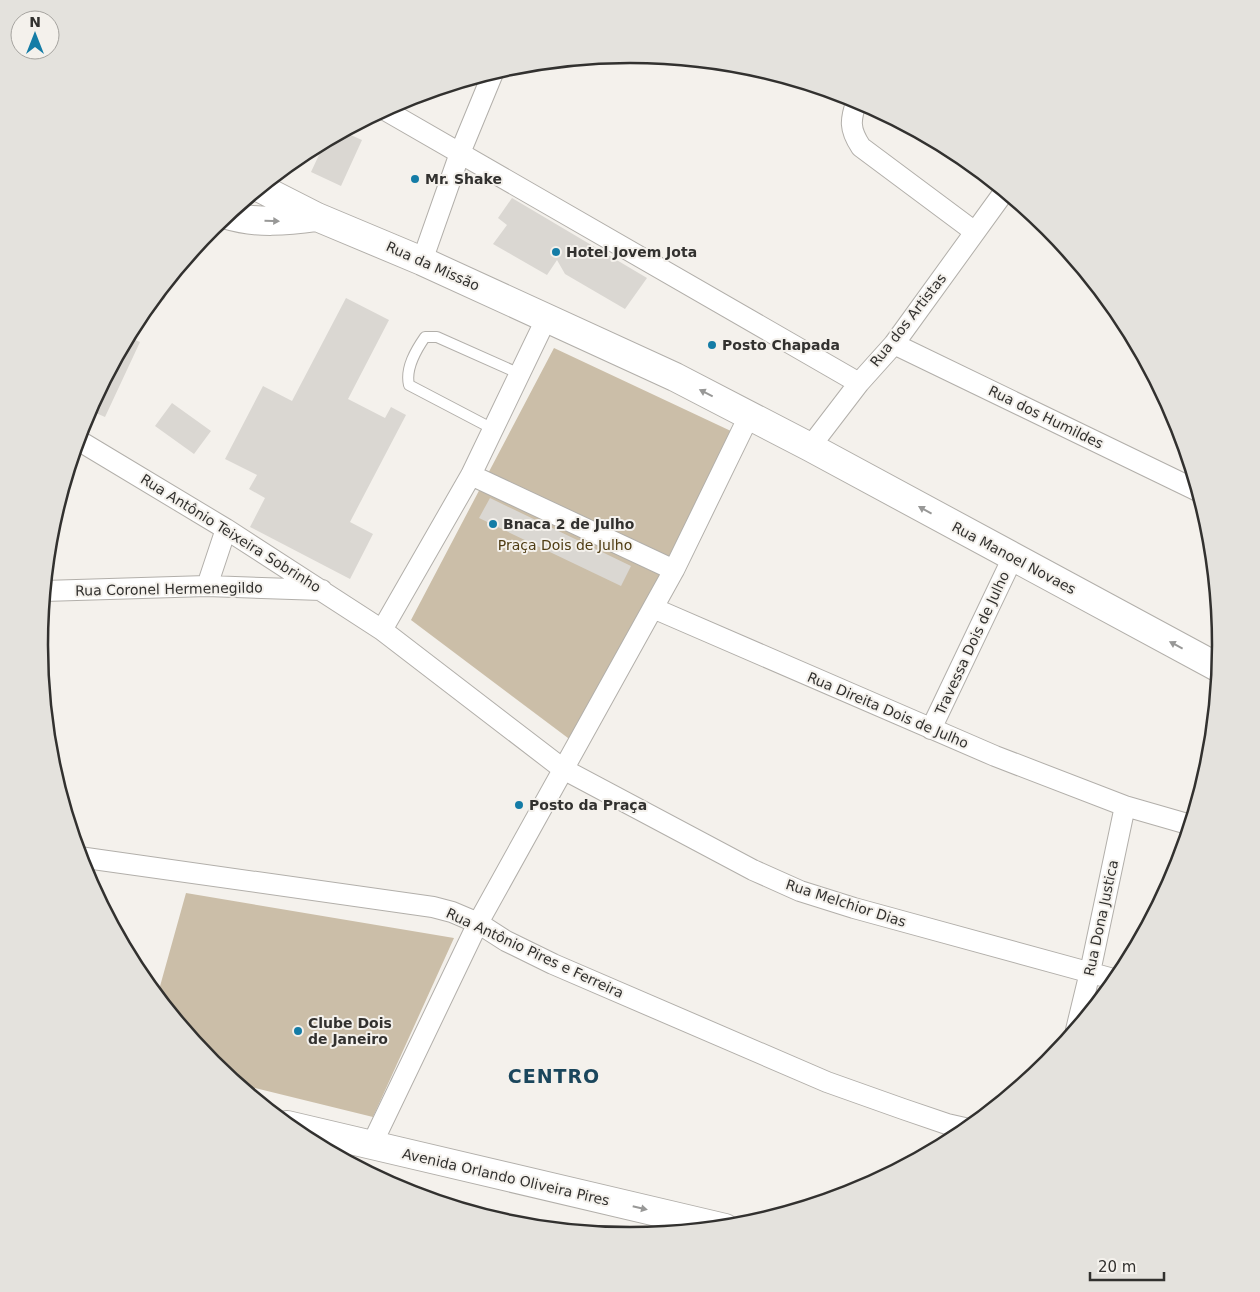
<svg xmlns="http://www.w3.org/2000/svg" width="1260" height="1292" font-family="'DejaVu Sans',sans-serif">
  <rect width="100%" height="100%" fill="#f4f1ec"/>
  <!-- green -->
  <path fill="#cbbea8" d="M554,348L733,432L658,588L572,741L411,620Z
    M186,893L454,938L373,1117L235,1083L212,1064L157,997Z"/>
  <!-- building -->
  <path fill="#dad7d2" d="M344,132L362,140L341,186L311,172L325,142Z
    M512,198L647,278L625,309L565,274L557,260L547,275L493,244L507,225L498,218Z
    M176,272L164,300L156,296Z
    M346,298L389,320L348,399L385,418L391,407L406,415L350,522L373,534L350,579L250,527L265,498L249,489L257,475L225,459L263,386L292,401Z
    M128,337L140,342L105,417L89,410Z
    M172,403L211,431L194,454L155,426Z
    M490,498L631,566L621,586L479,518Z"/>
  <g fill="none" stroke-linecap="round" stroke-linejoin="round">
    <!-- lane casing -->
    <g stroke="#b2afaa" stroke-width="12">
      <path id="lane" d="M493,429L409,385C405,368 416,350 425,337H437L520,374"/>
    </g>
    <!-- street casing -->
    <g stroke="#b2afaa" stroke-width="22">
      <path id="street" d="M857,100C850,120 849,129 861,147L975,232
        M385,110L859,383
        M422,261L460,153L493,73
        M894,344L1198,491
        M78,440L226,529L382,630L563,769L753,870L800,891L854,908L1117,980
        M810,447L859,383L894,344L1004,192
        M471,475L674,570
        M207,586L226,529
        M44,591L207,586L322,590
        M653,608L995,756L1125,806L1191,825
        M382,630L471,475L547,317
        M931,729L1013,557
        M79,857L433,907L452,912L478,923L506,941L553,964L827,1082L903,1109L947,1124L969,1129
        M1076,1030L1090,972L1125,806
        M371,1146L478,923L674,570L749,416"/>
    </g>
    <!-- secondary casing -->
    <g stroke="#b2afaa" stroke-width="30">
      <path id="secondary" d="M260,188L317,217L422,261L675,377L810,447L1219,668
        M227,215C256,224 288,221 317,217
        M287,1125L725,1228"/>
    </g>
    <!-- lane -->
    <use href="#lane" stroke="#fff" stroke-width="10"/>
    <!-- street -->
    <use href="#street" stroke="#fff" stroke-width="20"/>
    <!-- secondary -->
    <use href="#secondary" stroke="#fff" stroke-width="28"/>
  </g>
  <!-- one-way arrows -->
  <defs><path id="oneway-solid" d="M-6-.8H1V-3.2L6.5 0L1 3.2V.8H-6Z" transform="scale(1.25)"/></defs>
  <g fill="#989897">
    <use href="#oneway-solid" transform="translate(272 221) rotate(2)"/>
    <use href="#oneway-solid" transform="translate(706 393) rotate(-153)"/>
    <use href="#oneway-solid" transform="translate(925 510) rotate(-151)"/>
    <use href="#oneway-solid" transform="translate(1176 645) rotate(-152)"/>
    <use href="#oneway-solid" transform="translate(640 1208) rotate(13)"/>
  </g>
  <!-- markers -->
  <g fill="#147ca6" stroke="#f4f1ec" stroke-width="2">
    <circle cx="415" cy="179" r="5"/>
    <circle cx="556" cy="252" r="5"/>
    <circle cx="712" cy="345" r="5"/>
    <circle cx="493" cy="524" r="5"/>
    <circle cx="519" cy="805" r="5"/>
    <circle cx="298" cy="1031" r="5"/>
  </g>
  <g text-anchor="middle" stroke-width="4" stroke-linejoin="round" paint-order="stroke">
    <!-- poi labels -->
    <g font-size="14" font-weight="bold" fill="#32312f" stroke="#f4f1ec" text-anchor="start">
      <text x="425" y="184">Mr. Shake</text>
      <text x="566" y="257">Hotel Jovem Jota</text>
      <text x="722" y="350">Posto Chapada</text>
      <text x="503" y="529">Bnaca 2 de Julho</text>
      <text x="529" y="810">Posto da Praça</text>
      <text x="308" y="1028">Clube Dois<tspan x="308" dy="16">de Janeiro</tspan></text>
    </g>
    <!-- street labels -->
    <g font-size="14" fill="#32312f" stroke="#f4f1ec">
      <text transform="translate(433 266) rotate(24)" y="5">Rua da Missão</text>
      <text transform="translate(908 320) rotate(-52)" y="5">Rua dos Artistas</text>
      <text transform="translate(1046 417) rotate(26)" y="5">Rua dos Humildes</text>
      <text transform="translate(231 533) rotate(32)" y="5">Rua Antônio Teixeira Sobrinho</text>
      <text transform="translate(1014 558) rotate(28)" y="5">Rua Manoel Novaes</text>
      <text transform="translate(169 589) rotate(-1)" y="5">Rua Coronel Hermenegildo</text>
      <text transform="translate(972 643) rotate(-65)" y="5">Travessa Dois de Julho</text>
      <text transform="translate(888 710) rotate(23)" y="5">Rua Direita Dois de Julho</text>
      <text transform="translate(846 903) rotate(18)" y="5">Rua Melchior Dias</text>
      <text transform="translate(1101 918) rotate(-78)" y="5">Rua Dona Justica</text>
      <text transform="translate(535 953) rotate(25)" y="5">Rua Antônio Pires e Ferreira</text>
      <text transform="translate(506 1177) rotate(13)" y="5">Avenida Orlando Oliveira Pires</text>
    </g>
    <!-- park labels -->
    <g font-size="14" fill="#4e3b12" stroke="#f4f1ec">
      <text x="565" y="550">Praça Dois de Julho</text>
    </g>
    <!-- district labels -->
    <g font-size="19" font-weight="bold" letter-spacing="1" fill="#1a465c" stroke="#f4f1ec">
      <text x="554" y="1083">CENTRO</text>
    </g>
  </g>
  <!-- crop -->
  <path d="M0 0H1260V1292H0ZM48 645a582 582 0 1 1 1164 0a582 582 0 1 1-1164 0Z" fill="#e4e2dd" fill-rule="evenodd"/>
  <path fill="none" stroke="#32312f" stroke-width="2.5" d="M48 645a582 582 0 1 1 1164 0a582 582 0 1 1-1164 0Z"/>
  <!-- north arrow -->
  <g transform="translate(35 35)"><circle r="24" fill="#f4f1ec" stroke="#a6a4a0"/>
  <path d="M0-4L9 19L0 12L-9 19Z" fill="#147ca6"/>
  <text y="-8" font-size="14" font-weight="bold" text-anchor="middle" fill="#32312f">N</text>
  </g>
  <!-- scale -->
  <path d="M1090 1272v8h74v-8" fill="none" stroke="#32312f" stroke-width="2.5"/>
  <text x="1098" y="1272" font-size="15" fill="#32312f" stroke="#f4f1ec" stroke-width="4" paint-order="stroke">20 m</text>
</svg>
